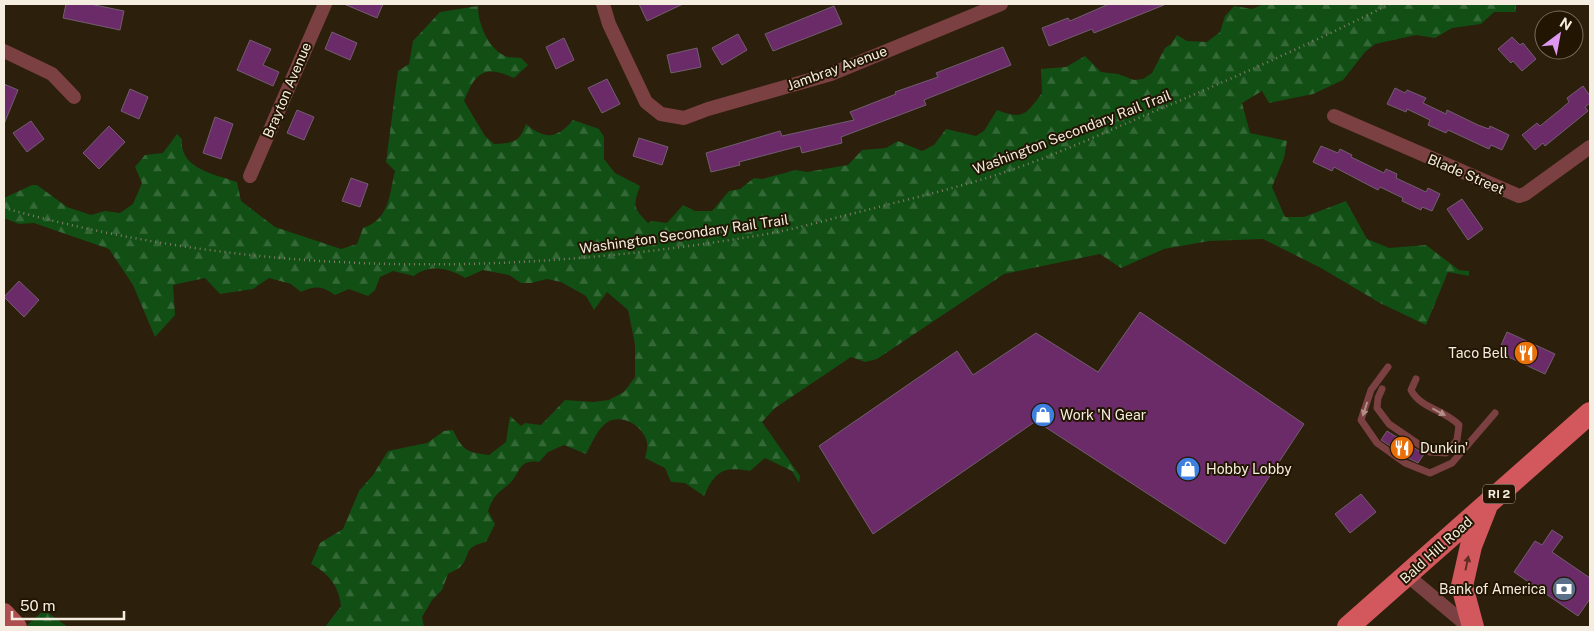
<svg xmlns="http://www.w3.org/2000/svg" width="1594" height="631" font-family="'Public Sans',sans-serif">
  <defs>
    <pattern id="forest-firs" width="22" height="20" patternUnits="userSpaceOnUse" patternTransform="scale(1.25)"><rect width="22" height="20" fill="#114f15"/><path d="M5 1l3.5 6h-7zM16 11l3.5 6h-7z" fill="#346937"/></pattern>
  </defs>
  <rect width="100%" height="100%" fill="#2c1f0b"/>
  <!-- forest -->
  <path fill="url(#forest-firs)" d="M1264,4H1516V12H1494L1481,24L1452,28L1435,38L1416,35L1375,44L1365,52L1343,80L1313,94L1269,103L1262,91L1242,103L1250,133L1287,141L1284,158L1272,187L1285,217H1304L1346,201L1367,239L1389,248L1426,245L1459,270L1469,271V276L1448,272L1426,325L1380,303L1321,268L1263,239L1209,241L1164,249L1121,268L1100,254L1004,274L877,359L865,362L851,357L775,408L762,422L800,476L799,483L792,471L765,458L750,471C722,466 715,472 704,496L685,483L671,482L665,468L645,458C646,454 648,447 647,443C644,425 619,412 605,424C597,430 591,445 586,454L564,445L548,452L539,462C517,459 521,474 509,484C497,494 494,495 488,511L495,524L486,542C461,547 472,557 459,568C456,570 451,572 448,574L442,590L432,600L422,617L424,627H325L341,606C339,586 328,573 311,564L320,543L343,529L359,491L373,475L388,451L427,443L444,431L453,430C463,450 465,452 489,455L506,442L510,416L521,426L525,423L541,425L565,400L593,402L609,400L624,392L635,377V344L628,310L607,292L594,310L586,296L561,282L547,279L531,283H521L509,275L483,270L465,278C449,268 429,264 414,276L393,271L380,277L375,290L368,296L349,289L335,295C323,286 315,285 301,292L291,284L269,278L253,289L220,294L205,278L173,285L175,315L155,337L133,285L109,249L34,223L19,224L4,218V198L32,185H37L67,207L91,215L105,211L120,213L133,204L142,183L135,167L145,155L163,153L177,134L182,139C179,169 215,174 237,182L241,201L275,227L341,249L357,244L363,228C390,219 389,195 395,171L386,162L398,71L409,64L413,41L440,12L478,6C478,24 488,48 505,56C509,58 516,57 521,58L528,65L514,78C484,64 475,73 464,101L485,136L494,144C513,143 519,143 526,124C545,140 557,139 573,120L599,129L604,137V159L615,173L640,186C633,206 633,208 648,223L651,221L667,223L683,205L695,211H712L729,191L740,189L754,178L762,179L796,170L807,172L848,165L862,150L886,148L898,141L922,151L934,145L946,129L976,136L984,131L997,110C1024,120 1025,115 1042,93L1041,69L1066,67L1085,56L1101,72L1118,74L1134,80L1143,79L1152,73L1165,48L1171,44L1177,35L1187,41L1207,42L1220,32L1225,16L1234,6L1252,9Z
    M44,610L68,627H25Z"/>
  <!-- building -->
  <path fill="#6b2b68" stroke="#725e70" d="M66,4H90L124,11L120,30L63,18Z
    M344,4H383L377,18Z
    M639,4H683L647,21Z
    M1109,4L1164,5L1094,33L1092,29L1049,46L1042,28L1068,18L1070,21Z
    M834,6L842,24L773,51L765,34Z
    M332,32L357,43L350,60L325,49Z
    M738,34L747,50L722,65L712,48Z
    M1512,37L1520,45L1523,43L1536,59L1522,71L1513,61L1511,63L1498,49Z
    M564,38L574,60L556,69L546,47Z
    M250,40L271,49L263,65L279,72L273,86L237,70Z
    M1003,47L1011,65L924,100L926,105L841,137L842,143L802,153L800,146L739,162L740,165L711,172L706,153L780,131L782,136L854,120L850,112L896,94L895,92L938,77L936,73Z
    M697,48L701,67L671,73L667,55Z
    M607,79L620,104L602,113L588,88Z
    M4,84L18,90L4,124Z
    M1583,86L1590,96V103L1585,107L1588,111L1545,146L1543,143L1535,150L1522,135L1537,123L1540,126L1561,109L1569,102L1567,98Z
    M1395,88L1405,93L1407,90L1426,98L1423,103L1446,114L1447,110L1478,125L1489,129L1490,126L1509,135L1502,150L1491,145L1489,149L1448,130L1446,133L1428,125L1430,120L1407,109L1406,112L1387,104Z
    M130,89L148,97L139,119L121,111Z
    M297,110L314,117L304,140L287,133Z
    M215,117L233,124L221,159L203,153Z
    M31,121L44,139L27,152L13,133Z
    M109,126L125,142L99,169L83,153Z
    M639,138L668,147L662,165L633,156Z
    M1321,146L1338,153L1340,149L1352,155L1351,157L1384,173L1386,169L1397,174L1396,178L1426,192L1428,188L1440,194L1432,211L1422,207L1421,210L1402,201L1403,198L1380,187L1378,190L1334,167L1332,171L1313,162Z
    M351,178L368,184L360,207L342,201Z
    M1462,199L1483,229L1468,240L1447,209Z
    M19,281L39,300L24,317L4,297Z
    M1140,312L1304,424L1225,544L1036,421L873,534L819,446L957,351L973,375L1036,333L1098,372Z
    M1507,332L1555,354L1545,374L1498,352Z
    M1387,431L1424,454L1418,463L1408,458L1381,440Z
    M1361,494L1376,512L1350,533L1335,514Z
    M1552,530L1563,537L1552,552L1590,578V599L1578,616L1514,572L1535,541L1542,545Z"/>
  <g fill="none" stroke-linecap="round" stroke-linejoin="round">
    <!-- path -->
    <path stroke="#867c6b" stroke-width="2.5" stroke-dasharray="1 4" stroke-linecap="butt" d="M4,208C252,277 502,278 755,236C793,230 830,219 867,210C916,197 966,186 1014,169C1057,154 1099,135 1141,117C1225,82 1308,45 1390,4"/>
    <!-- service -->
    <path stroke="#7b4041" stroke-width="7" d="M1388,367L1371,390L1361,420L1377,443L1405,463L1430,473L1452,463L1495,413
      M1382,389L1378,398L1377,408L1389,424L1430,452L1446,453L1457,440L1459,425C1445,410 1420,408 1411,390L1416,379"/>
    <!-- minor -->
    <path stroke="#7b4041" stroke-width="14" d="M603,4L609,24L646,102L661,114L684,118L708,109L831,74L1001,4
      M4,51L52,74L74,97
      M1334,116L1519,196L1525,194L1590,147
      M250,176L325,4
      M1408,576L1469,627"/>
    <!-- secondary -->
    <path stroke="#ad4e51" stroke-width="20" d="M4,613L17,627"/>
    <!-- primary -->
    <path stroke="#d3585d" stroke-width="22" d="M1348,627L1590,413
      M1473,627L1462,586L1471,546L1486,508"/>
  </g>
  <!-- one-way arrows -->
  <defs><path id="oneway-solid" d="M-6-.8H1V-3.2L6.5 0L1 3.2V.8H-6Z" transform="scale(1.25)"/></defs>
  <g fill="#b28e89">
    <use href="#oneway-solid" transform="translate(1365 409) rotate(108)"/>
    <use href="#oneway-solid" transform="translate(1439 412) rotate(28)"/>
  </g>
  <use fill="#602d22" href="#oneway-solid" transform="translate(1467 563) rotate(-78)"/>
  <!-- icons -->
  <defs>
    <g id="restaurant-disc" transform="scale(1.25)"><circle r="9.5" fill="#e8710a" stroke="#221603"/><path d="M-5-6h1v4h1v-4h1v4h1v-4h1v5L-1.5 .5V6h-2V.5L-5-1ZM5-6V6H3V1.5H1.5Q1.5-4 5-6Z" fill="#fff"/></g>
    <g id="shop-disc" transform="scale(1.25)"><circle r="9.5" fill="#3f7fe0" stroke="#221603"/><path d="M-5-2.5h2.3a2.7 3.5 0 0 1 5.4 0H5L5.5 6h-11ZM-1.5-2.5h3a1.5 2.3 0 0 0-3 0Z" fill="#fff"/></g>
    <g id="bank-disc" transform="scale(1.25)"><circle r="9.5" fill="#5c6f8a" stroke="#221603"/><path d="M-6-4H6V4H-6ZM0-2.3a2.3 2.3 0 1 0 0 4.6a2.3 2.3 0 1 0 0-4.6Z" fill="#fff"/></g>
  </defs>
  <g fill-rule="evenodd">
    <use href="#restaurant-disc" x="1526" y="353"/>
    <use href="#shop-disc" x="1043" y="415"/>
    <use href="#restaurant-disc" x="1402" y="448"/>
    <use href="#shop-disc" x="1188" y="469"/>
    <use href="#bank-disc" x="1564" y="589"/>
  </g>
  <g text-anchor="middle" stroke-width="4" stroke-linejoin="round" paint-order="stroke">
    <!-- shield labels -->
    <rect fill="#221603" stroke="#b6ac9e" stroke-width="1" x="1483" y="484.5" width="32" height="19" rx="4"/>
    <g font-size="12" font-weight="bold" fill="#f5ede0">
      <text x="1499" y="498">RI 2</text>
    </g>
    <!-- street labels -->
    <g font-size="14" fill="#f5ede0" stroke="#221603">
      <text transform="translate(837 68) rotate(-20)" y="5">Jambray Avenue</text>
      <text transform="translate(287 90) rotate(-67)" y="5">Brayton Avenue</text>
      <text transform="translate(1072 132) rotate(-21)" y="5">Washington Secondary Rail Trail</text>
      <text transform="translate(1466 174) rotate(23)" y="5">Blade Street</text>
      <text transform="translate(684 234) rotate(-8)" y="5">Washington Secondary Rail Trail</text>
      <text transform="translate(1436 550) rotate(-42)" y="5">Bald Hill Road</text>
    </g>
    <!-- poi labels -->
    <g font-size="14" fill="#f5ede0" stroke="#221603" text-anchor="start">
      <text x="1508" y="358" text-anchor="end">Taco Bell</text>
      <text x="1060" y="420">Work 'N Gear</text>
      <text x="1420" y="453">Dunkin'</text>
      <text x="1206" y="474">Hobby Lobby</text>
      <text x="1546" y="594" text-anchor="end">Bank of America</text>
    </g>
  </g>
  <!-- border -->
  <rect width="1594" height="631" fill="none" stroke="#f5ede0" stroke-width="10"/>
  <!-- north arrow -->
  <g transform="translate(1559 35) rotate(32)"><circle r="24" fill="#221603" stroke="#766c5b"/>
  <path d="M0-4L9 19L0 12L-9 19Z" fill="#de98f2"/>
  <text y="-8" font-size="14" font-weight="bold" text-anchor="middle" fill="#f5ede0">N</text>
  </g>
  <!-- scale -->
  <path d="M12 611v8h112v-8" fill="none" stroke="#f5ede0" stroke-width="2.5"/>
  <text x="20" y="611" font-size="15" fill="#f5ede0" stroke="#221603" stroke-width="4" paint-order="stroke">50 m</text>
</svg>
